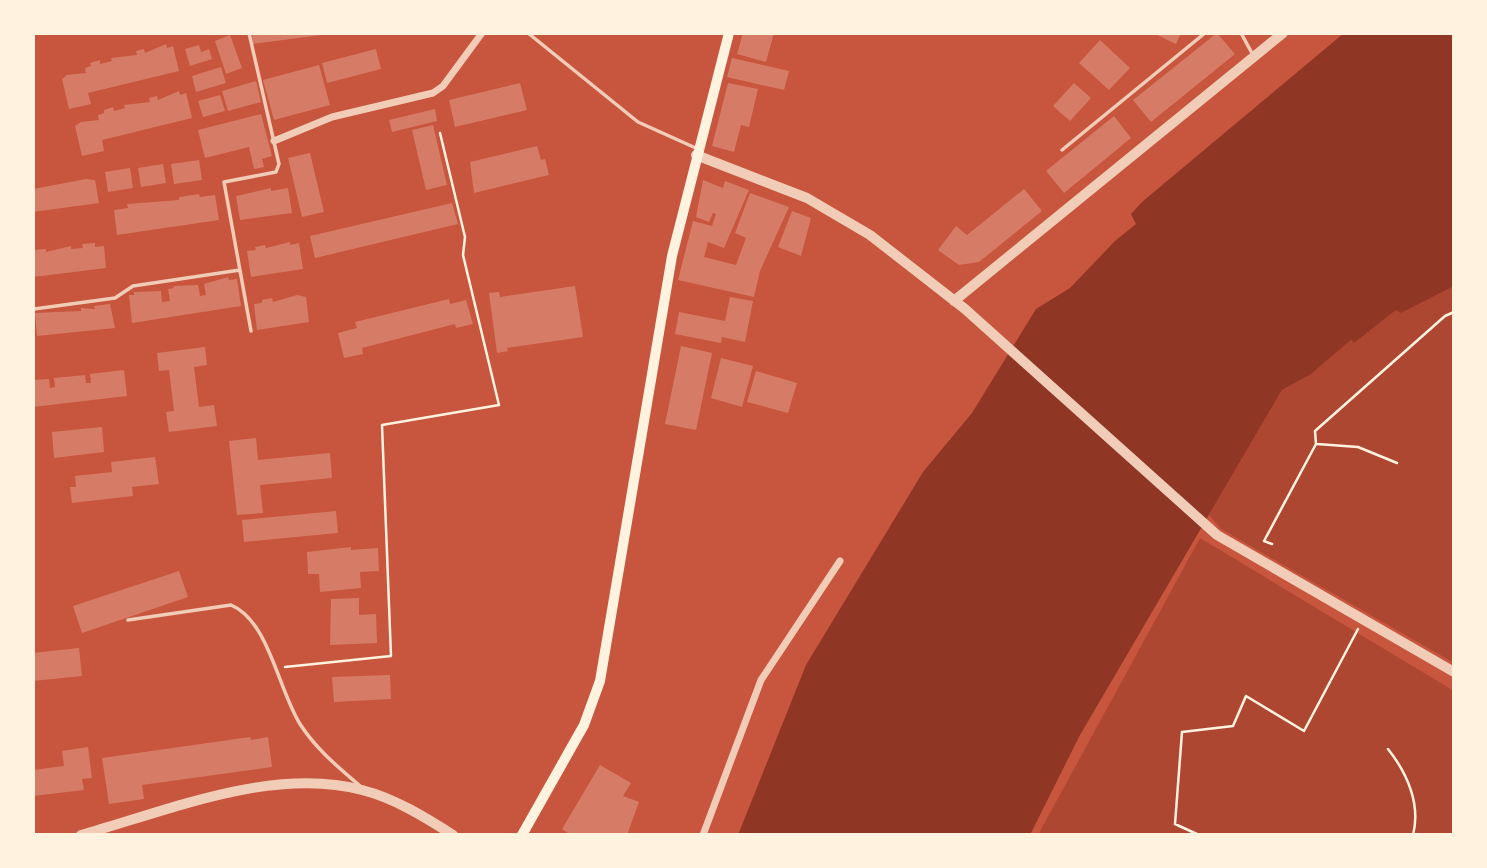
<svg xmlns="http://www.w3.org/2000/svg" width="1487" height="868" font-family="Jost,sans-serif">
  <rect width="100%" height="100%" fill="#c8553d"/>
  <!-- green -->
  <path fill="#ae4732" d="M1454,286V663L1221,529L1209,515L1282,390L1311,374L1351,340L1354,343L1396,310L1401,313Z
    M1200,538L1454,691V835H1038Z"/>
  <!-- water -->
  <path fill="#8f3625" d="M1344,33H1454V286L1401,313L1396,310L1354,343L1351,340L1311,374L1282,390L1080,735L1030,835H738L806,665L923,472L972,413L1036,309L1070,288L1115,241L1136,224L1131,214L1142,202Z"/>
  <!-- building -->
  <path fill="#d67c66" d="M252,33H322V35L253,44Z
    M743,33H774L766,62L737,54Z
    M1153,33H1181L1176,44Z
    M1217,33L1235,54L1151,122L1133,100Z
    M230,35L242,68L226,74L215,41Z
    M1100,40L1130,68L1109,90L1079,63Z
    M166,44L167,48L173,46L179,71L88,93L91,104L69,109L62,79L67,75L86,73L85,68L91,66L90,63L100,60V64L112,61L111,58L137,55L136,51L144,49L145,53Z
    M199,45L201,52L209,49L212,59L190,66L185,49Z
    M376,49L381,69L327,83L322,63Z
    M732,58L789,71L784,90L727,77Z
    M319,65L330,105L274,120L263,80Z
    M221,67L226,83L196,92L192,76Z
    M256,81L261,102L228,111L222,91Z
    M520,83L527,110L455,127L449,100Z
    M728,83L758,89L749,127L741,125L734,152L712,146Z
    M1074,83L1091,98L1070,121L1053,106Z
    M179,91L180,95L186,93L192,118L102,140L104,151L82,156L75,126L81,122L99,120L98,115L104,113V110L113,107L114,111L125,108L124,105L150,102L149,98L157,96L158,100Z
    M220,95L225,111L203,117L198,101Z
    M435,109L437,121L392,132L389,120Z
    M261,114L272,156L262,159L264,167L254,169L249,147L205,158L198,130Z
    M1114,116L1131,138L1064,193L1046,171Z
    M433,125L447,185L426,190L412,130Z
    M537,146L541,160L545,159L549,175L474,193L470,162Z
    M310,153L324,212L302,217L288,158Z
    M199,160L202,180L174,184L171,164Z
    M163,164L166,183L141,187L138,168Z
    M130,168L133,188L108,192L105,172Z
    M86,179L95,180L99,203L33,212V189Z
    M703,180L723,188L725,181L749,190L724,248L708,242L704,257L736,265L746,238L735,233L750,193L789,207L760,271L754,297L678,280L693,221L712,226L716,214L713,213L709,222L696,217Z
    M271,188V191L288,188L292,213L240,220L236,196Z
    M1024,189L1042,211L979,262L959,265L938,250L956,226L967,235Z
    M199,194L200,197L215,195L219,220L117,235L114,210L128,208L127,204L179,200V197Z
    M452,203L458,224L315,258L310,236Z
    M792,211L811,218L801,256L778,247Z
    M290,242V245L299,243L303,269L251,277L247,251L256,250L255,247L265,245L266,248Z
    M95,243V247L104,246L106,268L33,277V250L46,249V252L71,246V249L83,248L82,244Z
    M228,277L229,280L237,279L241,306L132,323L129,295H134V292L161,291L162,302L170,301L168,289L174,288L173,286L198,285L200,296L206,295L204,284Z
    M575,286L583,337L507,348L508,351L497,353L489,293L499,292L500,297Z
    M297,295L306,297L309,322L257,330L254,304L262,303V300L272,298L273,302Z
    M730,297L753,301L745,342L722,337L721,343L675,334L679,312L725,321Z
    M449,299L450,304L466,300L473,324L456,328L455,324L362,348L363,354L344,358L338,333L357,328L355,322Z
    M110,304L115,328L37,336L35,313L81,311V308L95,309L94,306Z
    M681,346L712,353L696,430L665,424Z
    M205,347L207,365L194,367L199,407L214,405L217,426L169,432L166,412L174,411L169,370L159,371L157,353Z
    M721,358L753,366L742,407L711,398Z
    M124,370L127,396L33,407V380L49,379L50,388L55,387L54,378L85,375L86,383H91L90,374Z
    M756,371L797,383L788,413L747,402Z
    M102,427L104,452L54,458L52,432Z
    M256,438L258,460L330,453L332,478L260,485L263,513L237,515L229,441Z
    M155,457L159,484L132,487L133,496L72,503L70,487H76L75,476L112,472L111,462Z
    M336,511L338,533L244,542L242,520Z
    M351,547V550L378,548L379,571L360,572L361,588L320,592L319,574H308L307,552Z
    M179,571L188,597L82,633L73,606Z
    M359,598V615L376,614L377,643L330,645L331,599Z
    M79,648L82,676L33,681V653Z
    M390,675L391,699L334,702L332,677Z
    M250,737L251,740L268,737L272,767L142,785L144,799L109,804L102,758Z
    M88,747L92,778L82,779L84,790L33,796V770L64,766L62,751Z
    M600,765L631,783L623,796L639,802L627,835H571L562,829Z"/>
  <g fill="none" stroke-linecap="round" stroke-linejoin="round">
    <!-- path -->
    <path stroke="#fff3e0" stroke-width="2.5" d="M1317,444L1358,447L1397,463
      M1272,544L1264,541L1316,444L1315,431L1445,316L1454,312
      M285,667L391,656L382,425L499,405L463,255L465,237L440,133
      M1388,749C1407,773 1421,804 1413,835
      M1199,835L1175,824L1182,732L1233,726L1246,696L1304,731L1358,629"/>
    <!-- service -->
    <path stroke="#f1ccb7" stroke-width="3.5" d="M249,33L279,164L276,172L224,182L251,331
      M528,33L638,122L698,149
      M1241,33L1253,55
      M1062,150L1205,33
      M34,309L115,298L133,286L240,270
      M128,620L231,605C269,621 278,689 300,724C316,749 338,767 360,786"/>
    <!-- minor -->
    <path stroke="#f1ccb7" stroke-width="7" d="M274,141L332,117L433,93L443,86L482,33
      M703,835L761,680L840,561"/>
    <!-- tertiary -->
    <path stroke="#f1ccb7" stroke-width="10" d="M696,155L807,198L870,235L965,309L1217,535L1454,672
      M954,301L1283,33
      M81,835C167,811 273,766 362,790C394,798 425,817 453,835"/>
    <!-- secondary -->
    <path stroke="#fff3e0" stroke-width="10" d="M522,835L584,725L600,681L672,256L729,33"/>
  </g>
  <!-- border -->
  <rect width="1487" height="868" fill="none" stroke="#fff3e0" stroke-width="70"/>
</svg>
